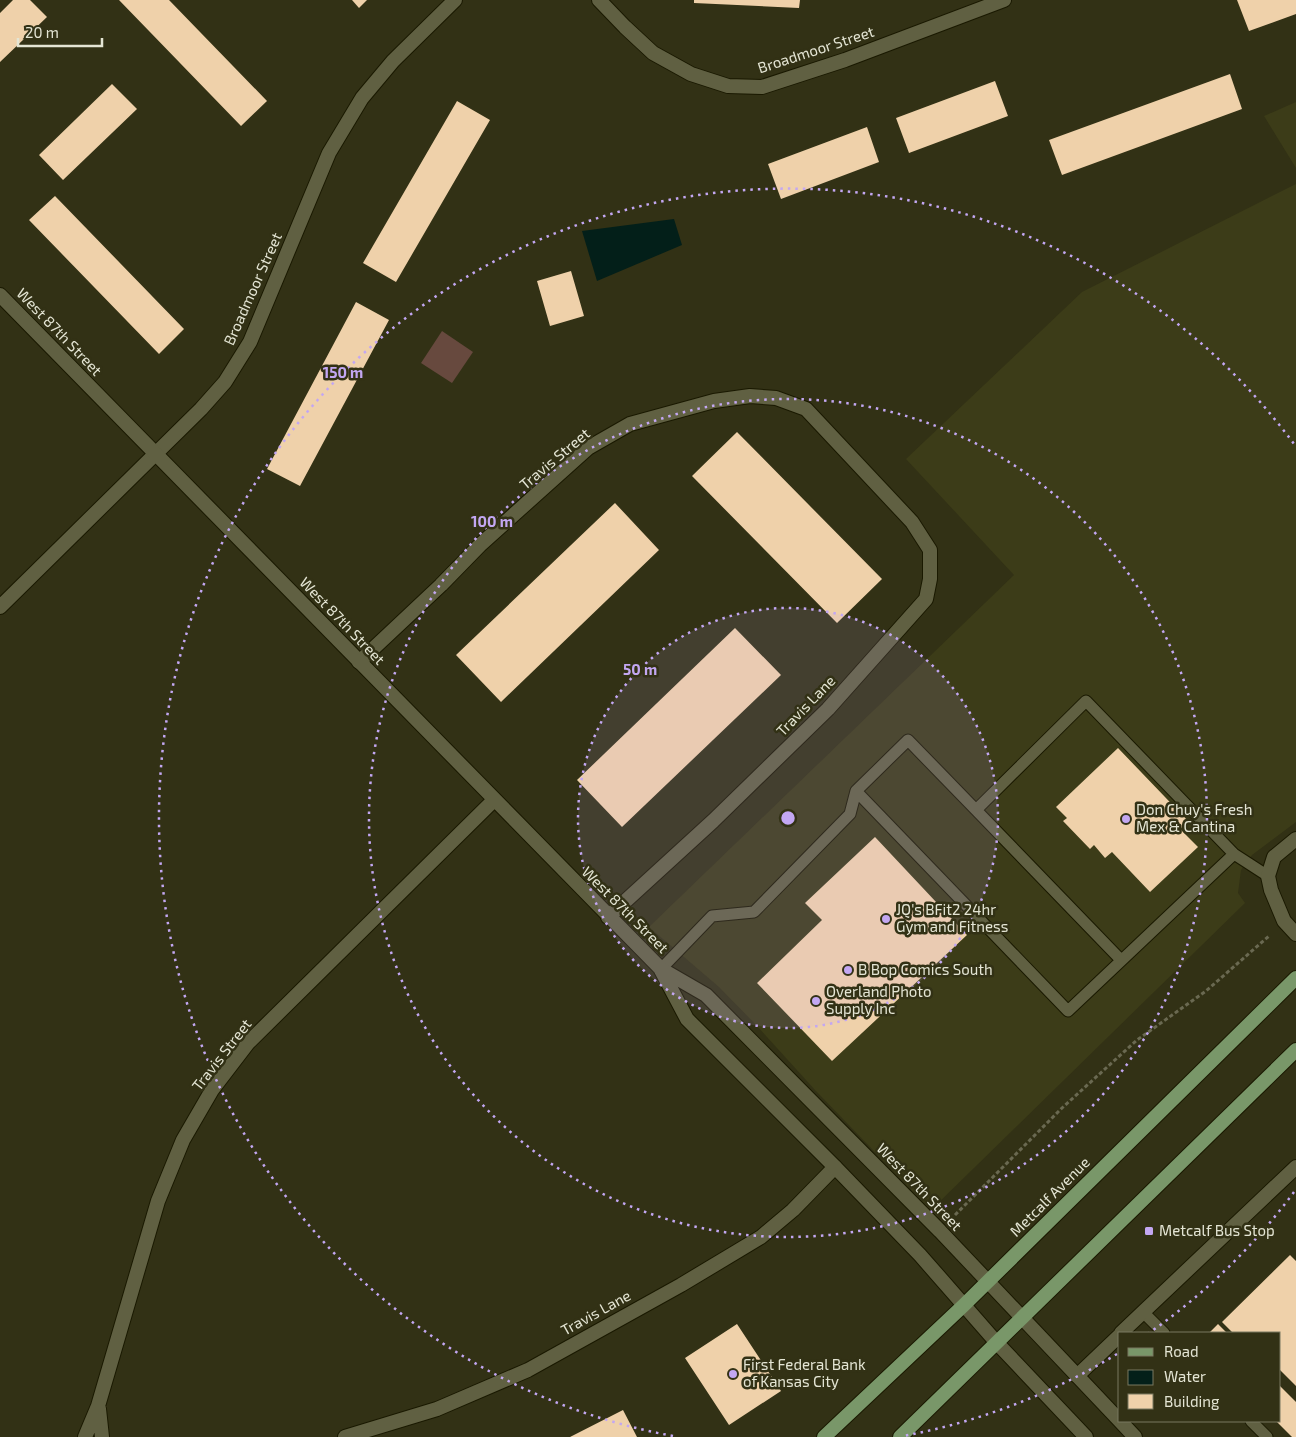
<svg xmlns="http://www.w3.org/2000/svg" width="1296" height="1437" font-family="'Exo 2',sans-serif">
  <rect width="100%" height="100%" fill="#323115"/>
  <!-- built -->
  <path fill="#3c3c18" d="M1296,102V168L1264,116Z
    M1296,184V822L1252,855L1241,870L1238,893L1245,903L931,1210L815,1090L758,1027L719,987L649,927L1014,575L906,459L1082,292Z"/>
  <!-- green -->
  <path fill="#67493e" d="M442,331L473,352L452,383L421,363Z"/>
  <!-- water -->
  <path fill="#031f19" d="M674,219L682,245L597,281L582,231Z"/>
  <!-- building -->
  <path fill="#efd1aa" d="M13,0H30L47,17L0,62V13Z
    M119,0H169L267,101L241,126Z
    M352,0H367L359,8Z
    M694,0H800L799,8L694,3Z
    M1237,0H1296V14L1249,31Z
    M1230,74L1242,109L1062,175L1049,140Z
    M995,81L1008,116L909,153L896,118Z
    M112,84L137,109L63,180L39,155Z
    M457,101L490,120L396,282L363,263Z
    M867,127L879,162L781,199L768,164Z
    M55,196L184,329L159,354L29,220Z
    M571,271L584,316L550,326L537,281Z
    M356,302L389,320L300,486L267,469Z
    M737,432L882,579L837,623L692,476Z
    M615,503L659,550L501,702L456,655Z
    M735,628L781,675L622,827L577,780Z
    M1118,748L1188,821L1180,829L1198,847L1150,892L1112,852L1105,858L1094,845L1090,849L1063,821L1067,818L1056,807Z
    M875,837L967,935L832,1061L757,983L822,920L805,903Z
    M1290,1255L1296,1261V1386L1280,1370V1333H1233L1222,1322Z
    M737,1324L781,1391L729,1425L685,1358Z
    M1218,1324L1227,1333H1209Z
    M1280,1386L1296,1402V1437H1292L1276,1421H1280Z
    M623,1410L637,1437H570Z"/>
  <g fill="none" stroke-linecap="round" stroke-linejoin="round">
    <!-- service casing -->
    <g stroke="#1a1900" stroke-width="13">
      <path id="service" d="M856,791L1068,1011L1234,854
        M976,810L1121,960
        M661,969L712,916L754,912L850,814L856,791L908,740L976,810L1086,701L1234,854L1268,876
        M1143,1312L1164,1333
        M1251,1421L1267,1437"/>
    </g>
    <!-- minor casing -->
    <g stroke="#1a1900" stroke-width="16">
      <path id="minor" d="M599,0L625,27L653,53L691,74L728,86L762,87L845,60L1004,0
        M0,607L201,409L225,382L250,342L329,153L362,98L393,61L455,0
        M359,662L441,585L480,545L588,448L630,424L714,401L750,396L776,398L806,409L912,522L930,550V579L926,599L828,709L713,821L608,917
        M1296,839L1274,857L1268,876L1271,890L1284,921L1296,934
        M1121,1333L1296,1167
        M1077,1376L1120,1335
        M99,1409L102,1437
        M85,1437L98,1406L158,1201L183,1140L212,1090L248,1043L494,800
        M345,1437L437,1409L528,1370L681,1285L761,1237L793,1210L835,1167"/>
    </g>
    <!-- tertiary casing -->
    <g stroke="#1a1900" stroke-width="16">
      <path id="tertiary" d="M0,295L661,969L706,995L940,1231L1120,1421
        M661,970L687,1019L835,1167L920,1255L997,1343L1086,1437
        M1120,1421L1135,1437"/>
    </g>
    <!-- primary casing -->
    <g stroke="#1a1900" stroke-width="16">
      <path id="primary" d="M824,1437L964,1305L1296,978
        M900,1437L1296,1050"/>
    </g>
    <!-- path -->
    <path stroke="#6a6951" stroke-width="3" stroke-dasharray="4 2.5" stroke-linecap="butt" d="M955,1215L1062,1108L1137,1040L1206,991L1269,936"/>
    <!-- service -->
    <use href="#service" stroke="#606042" stroke-width="11"/>
    <!-- minor -->
    <use href="#minor" stroke="#606042" stroke-width="14"/>
    <!-- tertiary -->
    <use href="#tertiary" stroke="#606042" stroke-width="14"/>
    <!-- primary -->
    <use href="#primary" stroke="#799769" stroke-width="14"/>
  </g>
  <!-- distance rings -->
  <circle cx="788" cy="818" r="210" fill="#c3a7f2" fill-opacity=".12"/>
  <g fill="none" stroke="#c3a7f2" stroke-width="2.5" stroke-dasharray="2.5 5">
    <circle cx="788" cy="818" r="210"/>
    <circle cx="788" cy="818" r="419"/>
    <path d="M1294 1192A629 629 0 0 1 1149 1333M1117 1354A629 629 0 0 1 903 1436M673 1436A629 629 0 1 1 1294 444"/>
  </g>
  <!-- markers -->
  <g fill="#c3a7f2" stroke="#323115" stroke-width="2">
    <circle cx="1126" cy="819" r="5"/>
    <circle cx="886" cy="919" r="5"/>
    <circle cx="848" cy="970" r="5"/>
    <circle cx="816" cy="1001" r="5"/>
    <rect x="1144" y="1226" width="10" height="10" rx="2.5"/>
    <circle cx="733" cy="1374" r="5"/>
  </g>
  <g text-anchor="middle" stroke-width="5" stroke-linejoin="round" paint-order="stroke">
    <!-- street labels -->
    <g font-size="15" fill="#e4e5d4" stroke="#323115">
      <text transform="translate(816 50) rotate(-18)" y="5">Broadmoor Street</text>
      <text transform="translate(253 289) rotate(-66)" y="5">Broadmoor Street</text>
      <text transform="translate(59 332) rotate(46)" y="5">West 87th Street</text>
      <text transform="translate(555 459) rotate(-40)" y="5">Travis Street</text>
      <text transform="translate(342 621) rotate(46)" y="5">West 87th Street</text>
      <text transform="translate(806 706) rotate(-46)" y="5">Travis Lane</text>
      <text transform="translate(625 910) rotate(45)" y="5">West 87th Street</text>
      <text transform="translate(222 1055) rotate(-52)" y="5">Travis Street</text>
      <text transform="translate(919 1187) rotate(46)" y="5">West 87th Street</text>
      <text transform="translate(1050 1197) rotate(-45)" y="5">Metcalf Avenue</text>
      <text transform="translate(596 1313) rotate(-29)" y="5">Travis Lane</text>
    </g>
    <!-- poi labels -->
    <g font-size="15" fill="#e4e5d4" stroke="#323115" text-anchor="start">
      <text x="1136" y="815">Don Chuy's Fresh<tspan x="1136" dy="17">Mex &amp; Cantina</tspan></text>
      <text x="896" y="915">JQ's BFit2 24hr<tspan x="896" dy="17">Gym and Fitness</tspan></text>
      <text x="858" y="975">B Bop Comics South</text>
      <text x="826" y="997">Overland Photo<tspan x="826" dy="17">Supply Inc</tspan></text>
      <text x="1159" y="1236">Metcalf Bus Stop</text>
      <text x="743" y="1370">First Federal Bank<tspan x="743" dy="17">of Kansas City</tspan></text>
    </g>
  </g>
  <circle cx="788" cy="818" r="8" fill="#c3a7f2" stroke="#323115" stroke-width="2.5"/>
  <g font-size="15" text-anchor="middle" font-weight="bold" fill="#c3a7f2" stroke="#323115" stroke-width="5" stroke-linejoin="round" paint-order="stroke">
    <text x="343" y="378">150 m</text>
    <text x="492" y="527">100 m</text>
    <text x="640" y="675">50 m</text>
  </g>
  <!-- legend -->
  <rect x="1118" y="1332" width="162" height="90" fill="#323115" stroke="#797961"/>
  <rect x="1128" y="1348" width="25" height="8" fill="#799769" stroke="#797961"/>
  <text x="1164" y="1357" font-size="15" fill="#e4e5d4">Road</text>
  <rect x="1128" y="1370" width="25" height="15" fill="#031f19" stroke="#797961"/>
  <text x="1164" y="1382" font-size="15" fill="#e4e5d4">Water</text>
  <rect x="1128" y="1394" width="25" height="15" fill="#efd1aa" stroke="#797961"/>
  <text x="1164" y="1407" font-size="15" fill="#e4e5d4">Building</text>
  <!-- scale -->
  <path d="M18 38v8h84v-8" fill="none" stroke="#e4e5d4" stroke-width="2.5"/>
  <text x="25" y="38" font-size="15" fill="#e4e5d4" stroke="#323115" stroke-width="4" paint-order="stroke">20 m</text>
</svg>
